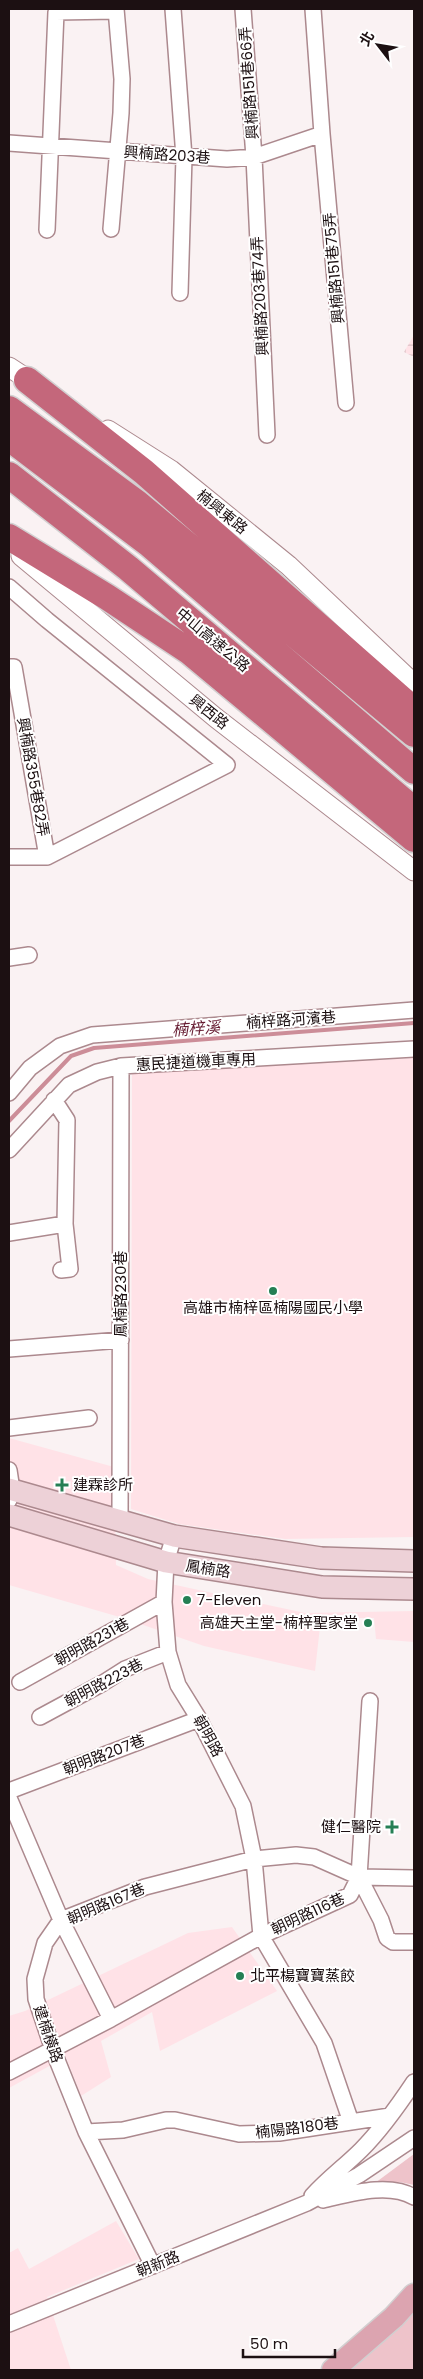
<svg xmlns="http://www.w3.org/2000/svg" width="423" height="2379" font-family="Poppins,'Noto Sans TC',sans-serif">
  <defs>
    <pattern id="industrial-grid" width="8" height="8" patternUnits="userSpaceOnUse" patternTransform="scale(1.25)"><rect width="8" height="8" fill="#ffe2e7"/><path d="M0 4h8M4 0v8" fill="none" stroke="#dac1c5"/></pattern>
  </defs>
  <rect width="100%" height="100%" fill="#faf2f3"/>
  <!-- built -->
  <path fill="#ffe2e7" d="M414,1058V1537L285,1539L179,1524L131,1509L132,1073Z
    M9,1438L114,1467L116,1565L148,1579L305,1613L414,1611V1642L376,1639L374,1618H321L315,1671L204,1646L123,1618L9,1585Z
    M232,1927L277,1991L160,2051L152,2012L101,2041L111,2077L81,2096L66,2057L9,2088V2016L25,2011L188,1933Z
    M116,2221L139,2259L47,2297L71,2370H9V2253L18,2248L29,2269Z"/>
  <!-- industrial -->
  <path fill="url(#industrial-grid)" d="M414,335V357L404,352Z"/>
  <!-- grass -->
  <path fill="#eec3ca" d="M414,2154V2185L400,2182L375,2183Z
    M414,2313V2370H349Z"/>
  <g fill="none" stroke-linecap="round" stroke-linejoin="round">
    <!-- stream -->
    <path stroke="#cc8d98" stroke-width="4" d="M9,1121L71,1056L94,1048L414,1023"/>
    <!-- minor casing -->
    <g stroke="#ac898e" stroke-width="18">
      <path id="minor" d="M173,9L184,157L180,293
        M243,9L254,157L267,435
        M313,9L322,134L346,403
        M9,143L227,159L254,157L322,134
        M111,229L121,113L122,79L116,9
        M47,230L56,12L116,11
        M9,587L47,620L227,765L47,857H9
        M9,667H14L47,857
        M9,958L29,955
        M9,1093L30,1068L60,1046L92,1035L414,1010
        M54,1100L67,1120L65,1224L70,1269L61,1270
        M9,1150L69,1085L97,1072L121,1066L414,1049
        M9,1233L65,1224
        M9,1349L121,1340
        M9,1428L89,1418
        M9,1470L12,1490L9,1500
        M120,1521L121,1066
        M174,1536L166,1562L164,1602L168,1652L178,1685L199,1719L243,1806L254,1859L261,1936L324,2043L351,2122
        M20,1682L164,1602
        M40,1717L103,1683L125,1669L168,1652
        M9,1791L199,1719
        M9,1798L61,1920L45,1943L35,1979L36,1999L53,2050L86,2132L153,2266
        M359,1877L381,1920L387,1938L393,1942H414
        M111,2019L61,1920L145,1887L254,1859L296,1855L314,1857L359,1877L414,1878
        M9,2072L111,2019L261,1936L350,1895L359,1877L370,1701
        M86,2132L123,2130L166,2120H175L239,2134L279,2133L390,2116
        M312,2196C327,2179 345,2166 361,2150C381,2130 398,2106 414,2082
        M323,2200C350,2194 388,2182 414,2197
        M9,2324L307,2203L359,2175L414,2138"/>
    </g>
    <!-- tertiary casing -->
    <g stroke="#ac898e" stroke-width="21">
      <path id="tertiary" d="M9,367L38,386
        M108,430L171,470L288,565L414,684
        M21,556L216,718L414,871"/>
    </g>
    <!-- secondary casing -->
    <g stroke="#ac898e" stroke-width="24">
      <path id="secondary" d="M9,1489L174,1536L321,1558L414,1561
        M9,1515L166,1562L322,1587L414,1589"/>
    </g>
    <!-- primary casing -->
    <g stroke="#d2cfd0" stroke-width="25">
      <path id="primary" d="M333,2370L394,2317L414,2295"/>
    </g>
    <!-- motorway casing -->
    <g stroke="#d2cfd0" stroke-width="29">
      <path id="motorway" d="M27,380L144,472L414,710
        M9,409L137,503L414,734
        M9,438L149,544L414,771
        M9,475L128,568L414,810
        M9,537L107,597L190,652L414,839"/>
    </g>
    <!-- minor -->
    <use href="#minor" stroke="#fff" stroke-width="15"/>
    <!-- tertiary -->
    <use href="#tertiary" stroke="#fff" stroke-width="19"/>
    <!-- secondary -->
    <use href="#secondary" stroke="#edd1d7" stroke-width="21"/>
    <!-- primary -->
    <use href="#primary" stroke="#dca4b0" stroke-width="22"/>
    <!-- motorway -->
    <use href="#motorway" stroke="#c4677b" stroke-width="26"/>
  </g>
  <!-- markers -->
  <g fill="#257f54" stroke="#fff" stroke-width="2">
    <circle cx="273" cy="1291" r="5"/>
    <path d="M59.5 1477.5h5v5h5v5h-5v5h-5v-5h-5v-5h5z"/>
    <circle cx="187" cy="1600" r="5"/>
    <circle cx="368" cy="1623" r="5"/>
    <path d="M389.5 1819.5h5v5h5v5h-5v5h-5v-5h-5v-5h5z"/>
    <circle cx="240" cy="1976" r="5"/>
  </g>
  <g text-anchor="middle" stroke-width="4" stroke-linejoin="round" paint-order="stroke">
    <!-- street labels -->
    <g font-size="15" fill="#1c1012" stroke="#fff">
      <text transform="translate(249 83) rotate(-94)" y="5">興楠路151巷66弄</text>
      <text transform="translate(167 155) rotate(4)" y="5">興楠路203巷</text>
      <text transform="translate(334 268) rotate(-95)" y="5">興楠路151巷75弄</text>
      <text transform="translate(260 296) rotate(-93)" y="5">興楠路203巷74弄</text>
      <text transform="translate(222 512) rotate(39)" y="5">楠興東路</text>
      <text transform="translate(213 640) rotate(40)" y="5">中山高速公路</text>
      <text transform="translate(209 712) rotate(39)" y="5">興西路</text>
      <text transform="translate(33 777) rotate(80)" y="5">興楠路355巷82弄</text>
      <text transform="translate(291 1020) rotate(-4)" y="5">楠梓路河濱巷</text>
      <text transform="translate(196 1062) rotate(-3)" y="5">惠民捷道機車專用</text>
      <text transform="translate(121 1294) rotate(-90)" y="5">鳳楠路230巷</text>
      <text transform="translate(208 1569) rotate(9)" y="5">鳳楠路</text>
      <text transform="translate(92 1642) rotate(-29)" y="5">朝明路231巷</text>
      <text transform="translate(104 1683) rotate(-28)" y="5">朝明路223巷</text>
      <text transform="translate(208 1736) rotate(61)" y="5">朝明路</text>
      <text transform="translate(104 1755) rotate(-21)" y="5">朝明路207巷</text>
      <text transform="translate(106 1904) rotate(-23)" y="5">朝明路167巷</text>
      <text transform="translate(308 1914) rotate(-25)" y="5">朝明路116巷</text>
      <text transform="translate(48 2034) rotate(71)" y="5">建楠橫路</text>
      <text transform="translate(297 2128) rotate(-7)" y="5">楠陽路180巷</text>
      <text transform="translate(158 2264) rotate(-22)" y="5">朝新路</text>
    </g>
    <!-- poi labels -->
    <g font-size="15" fill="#1c1012" stroke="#fff" text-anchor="start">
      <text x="273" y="1313" text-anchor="middle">高雄市楠梓區楠陽國民小學</text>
      <text x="73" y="1490">建霖診所</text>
      <text x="197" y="1605">7-Eleven</text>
      <text x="358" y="1628" text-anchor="end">高雄天主堂-楠梓聖家堂</text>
      <text x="381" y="1832" text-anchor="end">健仁醫院</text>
      <text x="250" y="1981">北平楊寶寶蒸餃</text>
    </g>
    <!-- water labels -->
    <g font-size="16" font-style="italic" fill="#64192f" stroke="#fff">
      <text transform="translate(196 1028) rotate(-4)" y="6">楠梓溪</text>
    </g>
  </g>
  <!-- border -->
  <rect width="423" height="2379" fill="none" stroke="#1c1012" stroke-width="20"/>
  <!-- north arrow -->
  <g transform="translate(378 45) rotate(301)" stroke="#ffffff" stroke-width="4" paint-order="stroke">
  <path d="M0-4L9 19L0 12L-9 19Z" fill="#1c1012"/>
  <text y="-8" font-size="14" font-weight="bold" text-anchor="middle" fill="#1c1012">北</text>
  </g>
  <!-- scale -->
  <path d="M243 2349v8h92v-8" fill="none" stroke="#1c1012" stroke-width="2.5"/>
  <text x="250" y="2349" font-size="15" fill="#1c1012" stroke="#ffffff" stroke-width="4" paint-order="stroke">50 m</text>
</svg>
